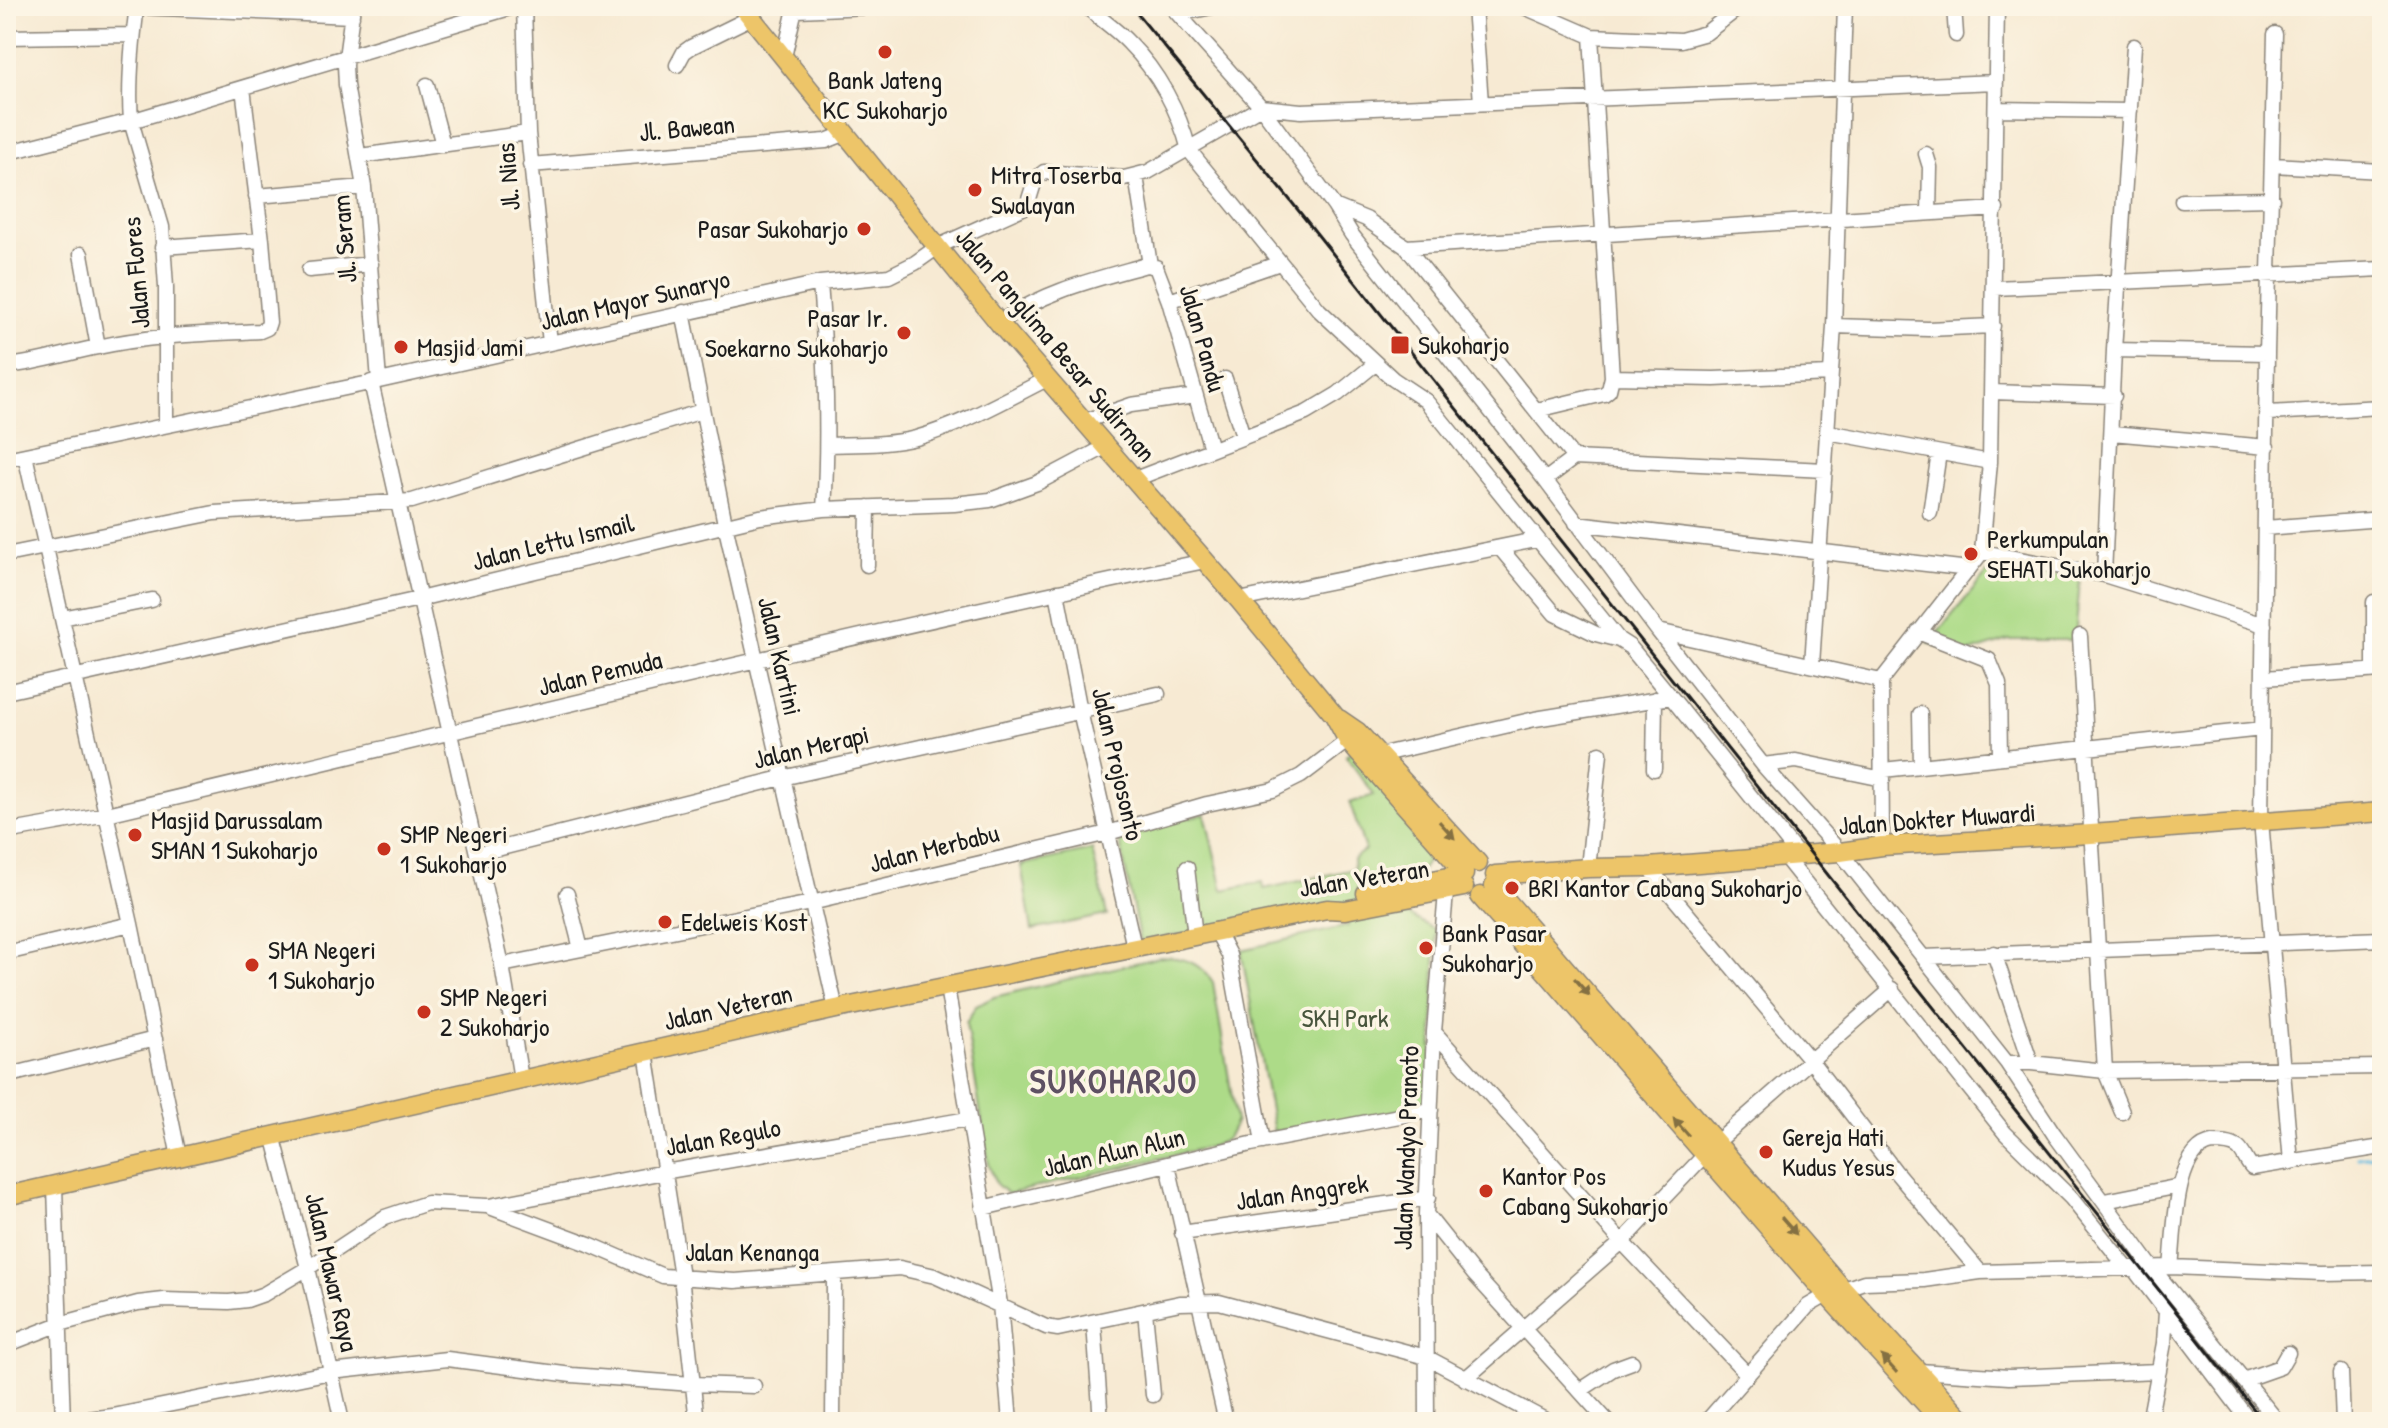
<svg xmlns="http://www.w3.org/2000/svg" width="2388" height="1428" font-family="'Patrick Hand',sans-serif">
  <rect width="100%" height="100%" fill="#fcf5e5"/>
  <filter id="ink" filterUnits="userSpaceOnUse"><feTurbulence type="fractalNoise" baseFrequency=".0125" numOctaves="2"/><feDisplacementMap in="SourceGraphic" scale="16" xChannelSelector="R" yChannelSelector="G"/><feConvolveMatrix kernelMatrix="1 2 1 2 8 2 1 2 1" color-interpolation-filters="sRGB"/></filter>
  <filter id="wash" filterUnits="userSpaceOnUse"><feTurbulence type="fractalNoise" baseFrequency=".006" numOctaves="4" result="noise"/><feDisplacementMap in="SourceGraphic" scale="32" xChannelSelector="R" yChannelSelector="G"/><feGaussianBlur stdDeviation="1.8" result="paint"/><feColorMatrix in="noise" values="0 0 0 0 0 0 0 0 0 0 0 0 0 0 0 0 0 1.4 0 .05"/><feComposite in="paint" operator="in"/></filter>
  <g filter="url(#wash)">
    <rect width="100%" height="100%" fill="#f7ead3"/>
    <!-- green -->
    <path fill="#addb88" stroke="#647c52" stroke-width="2" d="M1991,568L2080,579L2075,640H2009L1965,654L1929,643Z
      M1357,746L1428,841L1427,862L1407,892L1140,942L1118,833L1205,814L1223,890L1263,882L1264,889L1354,869L1353,859L1365,850L1350,803L1374,795L1346,756Z
      M1092,850L1107,915L1032,930L1021,865Z
      M1397,904L1400,914L1405,913L1436,930L1431,1105L1274,1132L1241,950L1348,926L1346,913Z
      M1160,957C1183,957 1200,962 1213,982L1236,1121L1227,1139L1213,1146L1008,1194L996,1184L989,1165L966,1023L976,1006L994,997Z"/>
    <g fill="none" stroke-linecap="round" stroke-linejoin="round">
      <!-- stream -->
      <path stroke="#65bee2" stroke-width="3" d="M2358,1158L2382,1155"/>
    </g>
  </g>
  <g filter="url(#ink)">
    <g fill="none" stroke-linecap="round" stroke-linejoin="round">
      <!-- minor casing -->
      <g stroke="#8a8378" stroke-width="17">
        <path id="minor" d="M137,6C132,44 128,83 131,121L162,227L166,287V424
          M353,6L345,65L346,85L364,187L379,381
          M524,6L528,133L550,343
          M1086,6C1100,19 1116,29 1129,43C1158,72 1179,111 1189,150L1319,310L1393,379L1426,401L1619,640L1630,647L1671,697L1798,855
          M1171,6L1261,107L1334,206L1352,235L1545,480L1658,631L1763,765L1840,852L2007,1063L2054,1134L2153,1269L2278,1422
          M1474,6L1481,103
          M1522,6L1591,36L1681,40L1706,33L1741,6
          M1954,6L1956,35
          M137,7L352,16
          M797,10L891,6
          M1179,14L1216,6
          M2275,34L2267,353L2261,821L2291,1162
          M6,37L133,35
          M784,57L794,13L801,6
          M677,65L684,52L691,47L752,17
          M427,85L443,145
          M1996,109L2130,111
          M6,153L131,121L516,6
          M1926,154L1930,167L1929,213
          M360,156L528,133
          M530,165L826,141L846,133
          M2272,165L2382,171
          M1136,176L1150,265
          M256,196L364,187
          M2182,201L2272,199
          M1334,206L1366,219L1406,247L1574,458
          M162,247L262,240
          M1406,247L1996,209
          M81,254L98,347
          M309,270L371,264
          M820,283C826,359 829,433 824,509
          M1995,288L2382,269
          M1169,301L1280,263
          M683,312L725,524L836,1009
          M999,323C1044,291 1093,280 1146,265L1156,267L1169,301L1211,449
          M1834,326L1928,329L1993,326
          M2114,350L2267,353
          M6,366C38,363 67,353 98,347C151,335 206,334 260,331L267,328L269,322L262,240L243,88
          M1612,377L1714,379L1830,374
          M1225,379L1243,436
          M371,382L502,965L521,1079
          M1992,392L2114,396
          M1537,410L1604,394L1609,390L1612,377L1591,36
          M2268,413L2382,407
          M1085,421L1131,405L1196,396
          M1828,432L1990,462
          M2112,433L2267,447
          M828,445C857,444 888,445 916,438C962,425 1005,400 1047,379
          M25,455L131,924L179,1157
          M6,459L379,381L820,283L889,276L915,263L939,246L1027,206L1035,180L1044,172L1124,178L1148,172L1261,107L1301,111L1996,82
          M1135,479L1306,413L1338,394L1375,364
          M1545,480L1574,458L1825,470
          M1930,513L1939,453
          M1576,523L1969,569
          M2265,528L2382,519
          M1500,548L1555,614L1596,634L1619,640
          M1982,552L2104,575L2264,625
          M6,555L214,513L412,501L702,411
          M867,565L868,507
          M2104,575L2114,350L2134,46
          M1057,592L1080,711L1134,947
          M1239,600L1535,540
          M62,618L152,600
          M1658,631L1881,681
          M1918,632L1989,660L1999,684L2000,757
          M2080,636L2105,1071L2122,1112
          M1812,665L1834,326L1845,6
          M2374,670V602
          M2263,678L2382,670
          M6,692L419,599L760,517L824,509L954,504L990,500L1037,483L1107,446
          M1920,714L1921,766
          M1370,757L1535,719L1671,697
          M1763,765L1796,761L1883,779
          M1654,769L1655,699
          M1883,770L2262,729
          M6,832L107,814C473,728 837,637 1205,561
          M1882,846L1881,681L1982,552L1990,462L1997,6
          M477,854L782,778L1158,694
          M1784,856L2005,1133L2071,1198L2127,1268
          M1648,867L1811,1061L1895,1171L1980,1272
          M1187,868L1195,936
          M1588,868L1600,753
          M567,894L581,949
          M1217,932L1229,955L1263,1142
          M6,953L131,924
          M1994,953L2031,1063
          M1924,957L2382,939
          M502,965L811,903L1108,833L1207,804L1273,790L1301,776L1355,735
          M947,987L1000,1304L1010,1422
          M1434,1032L1622,1242L1747,1374
          M646,1052L681,1276L697,1422
          M2007,1063H2031L2105,1071L2382,1067
          M6,1076L155,1039
          M273,1135L308,1268L342,1422
          M1168,1165L1226,1422
          M55,1187L63,1422
          M2105,1201L2180,1186
          M489,1206L664,1172L968,1119
          M983,1208L1251,1144L1431,1110
          M1426,1214L1473,1273L1608,1422
          M1182,1233L1428,1198
          M2171,1267C2175,1236 2173,1148 2213,1143C2221,1143 2231,1143 2238,1148C2244,1153 2246,1162 2252,1168L2382,1147
          M2134,1269L2250,1422
          M1145,1311L1153,1395
          M1094,1323L1101,1422
          M6,1345L60,1324L138,1303L164,1300L229,1302L247,1300L264,1294L308,1268L385,1217L427,1203L487,1206L589,1244L663,1276L735,1281L900,1268L935,1276L1046,1327L1058,1329L1180,1303L1219,1302L1426,1357L1549,1422
          M1919,1371L2009,1377L2159,1371
          M2341,1372L2343,1422
          M1465,1379L1622,1242L1716,1143L1892,989
          M2243,1380L2280,1367L2288,1353
          M1581,1390L1613,1369L1632,1362
          M63,1422L113,1416L331,1372L447,1359L572,1375L692,1384L754,1386
          M833,1422L834,1275
          M1427,1422L1426,1214L1434,1032L1447,881
          M1706,1422L1808,1306L1827,1295L1864,1282L1924,1280L1980,1272L2171,1267L2322,1273L2382,1272
          M2149,1422L2164,1343L2166,1312"/>
      </g>
      <!-- major casing -->
      <g stroke="#8a8378" stroke-width="21">
        <path id="major" d="M742,6L999,323L1239,600L1334,715L1348,741L1464,872
          M1339,719L1358,732L1478,863
          M1495,875L1588,868L1648,867L1840,852L1882,846L2091,834L2382,812
          M1494,886L1843,1289L1965,1422
          M1366,893L1464,874
          M1480,896L1827,1295L1942,1422
          M6,1196L836,1009L1327,909L1345,910L1464,887"/>
      </g>
      <!-- minor -->
      <use href="#minor" stroke="#fff" stroke-width="14"/>
      <!-- major -->
      <use href="#major" stroke="#edc569" stroke-width="18"/>
      <!-- rail -->
      <path stroke="#1c1c1c" stroke-width="3" d="M1131,6L1286,195L2264,1422"/>
    </g>
    <!-- one-way arrows -->
    <defs><path id="oneway-solid" d="M-6-.8H1V-3.2L6.5 0L1 3.2V.8H-6Z" transform="scale(2)"/></defs>
    <g fill="#847042">
      <use href="#oneway-solid" transform="translate(1447 830) rotate(48)"/>
      <use href="#oneway-solid" transform="translate(1582 987) rotate(49)"/>
      <use href="#oneway-solid" transform="translate(1681 1127) rotate(-131)"/>
      <use href="#oneway-solid" transform="translate(1789 1226) rotate(49)"/>
      <use href="#oneway-solid" transform="translate(1889 1364) rotate(-132)"/>
    </g>
  </g>
  <!-- markers -->
  <g fill="#c8321e" stroke="#fcf5e5" stroke-width="3">
    <circle cx="885" cy="52" r="8"/>
    <circle cx="975" cy="190" r="8"/>
    <circle cx="864" cy="229" r="8"/>
    <circle cx="904" cy="333" r="8"/>
    <rect x="1390" y="335" width="20" height="20" rx="4"/>
    <circle cx="401" cy="347" r="8"/>
    <circle cx="1971" cy="554" r="8"/>
    <circle cx="135" cy="835" r="8"/>
    <circle cx="384" cy="849" r="8"/>
    <circle cx="1512" cy="888" r="8"/>
    <circle cx="665" cy="922" r="8"/>
    <circle cx="1426" cy="948" r="8"/>
    <circle cx="252" cy="965" r="8"/>
    <circle cx="424" cy="1012" r="8"/>
    <circle cx="1766" cy="1152" r="8"/>
    <circle cx="1486" cy="1191" r="8"/>
  </g>
  <g text-anchor="middle" stroke-width="7" stroke-linejoin="round" paint-order="stroke">
    <!-- poi labels -->
    <g font-size="26" fill="#1c1c1c" stroke="#fcf5e5" text-anchor="start">
      <text x="885" y="89" text-anchor="middle">Bank Jateng<tspan x="885" dy="30">KC Sukoharjo</tspan></text>
      <text x="991" y="184">Mitra Toserba<tspan x="991" dy="30">Swalayan</tspan></text>
      <text x="848" y="238" text-anchor="end">Pasar Sukoharjo</text>
      <text x="888" y="327" text-anchor="end">Pasar Ir.<tspan x="888" dy="30">Soekarno Sukoharjo</tspan></text>
      <text x="1418" y="354">Sukoharjo</text>
      <text x="417" y="356">Masjid Jami</text>
      <text x="1987" y="548">Perkumpulan<tspan x="1987" dy="30">SEHATI Sukoharjo</tspan></text>
      <text x="151" y="829">Masjid Darussalam<tspan x="151" dy="30">SMAN 1 Sukoharjo</tspan></text>
      <text x="400" y="843">SMP Negeri<tspan x="400" dy="30">1 Sukoharjo</tspan></text>
      <text x="1528" y="897">BRI Kantor Cabang Sukoharjo</text>
      <text x="681" y="931">Edelweis Kost</text>
      <text x="1442" y="942">Bank Pasar<tspan x="1442" dy="30">Sukoharjo</tspan></text>
      <text x="268" y="959">SMA Negeri<tspan x="268" dy="30">1 Sukoharjo</tspan></text>
      <text x="440" y="1006">SMP Negeri<tspan x="440" dy="30">2 Sukoharjo</tspan></text>
      <text x="1782" y="1146">Gereja Hati<tspan x="1782" dy="30">Kudus Yesus</tspan></text>
      <text x="1502" y="1185">Kantor Pos<tspan x="1502" dy="30">Cabang Sukoharjo</tspan></text>
    </g>
    <!-- street labels -->
    <g font-size="26" fill="#1c1c1c" stroke="#fcf5e5">
      <text transform="translate(687 128) rotate(-5)" y="9">Jl. Bawean</text>
      <text transform="translate(508 177) rotate(-95)" y="9">Jl. Nias</text>
      <text transform="translate(344 239) rotate(-95)" y="9">Jl. Seram</text>
      <text transform="translate(136 273) rotate(-95)" y="9">Jalan Flores</text>
      <text transform="translate(635 300) rotate(-13)" y="9">Jalan Mayor Sunaryo</text>
      <text transform="translate(1203 338) rotate(74)" y="9">Jalan Pandu</text>
      <text transform="translate(1056 345) rotate(50)" y="9">Jalan Panglima Besar Sudirman</text>
      <text transform="translate(553 542) rotate(-14)" y="9">Jalan Lettu Ismail</text>
      <text transform="translate(780 656) rotate(77)" y="9">Jalan Kartini</text>
      <text transform="translate(600 673) rotate(-13)" y="9">Jalan Pemuda</text>
      <text transform="translate(811 747) rotate(-13)" y="9">Jalan Merapi</text>
      <text transform="translate(1118 764) rotate(77)" y="9">Jalan Projosonto</text>
      <text transform="translate(1937 819) rotate(-4)" y="9">Jalan Dokter Muwardi</text>
      <text transform="translate(934 848) rotate(-14)" y="9">Jalan Merbabu</text>
      <text transform="translate(1364 878) rotate(-9)" y="9">Jalan Veteran</text>
      <text transform="translate(728 1007) rotate(-13)" y="9">Jalan Veteran</text>
      <text transform="translate(723 1137) rotate(-10)" y="9">Jalan Regulo</text>
      <text transform="translate(1406 1148) rotate(-88)" y="9">Jalan Wandyo Pranoto</text>
      <text transform="translate(1114 1152) rotate(-13)" y="9">Jalan Alun Alun</text>
      <text transform="translate(1302 1192) rotate(-8)" y="9">Jalan Anggrek</text>
      <text x="752" y="1261">Jalan Kenanga</text>
      <text transform="translate(332 1272) rotate(77)" y="9">Jalan Mawar Raya</text>
    </g>
    <!-- park labels -->
    <g font-size="26" fill="#48553c" stroke="#fcf5e5">
      <text x="1345" y="1027">SKH Park</text>
    </g>
    <!-- district labels -->
    <g font-size="34" font-weight="bold" letter-spacing="2" fill="#5e5063" stroke="#fcf5e5">
      <text x="1114" y="1093">SUKOHARJO</text>
    </g>
  </g>
  <!-- margin -->
  <rect width="2388" height="1428" fill="none" stroke="#fcf5e5" stroke-width="32"/>
</svg>
